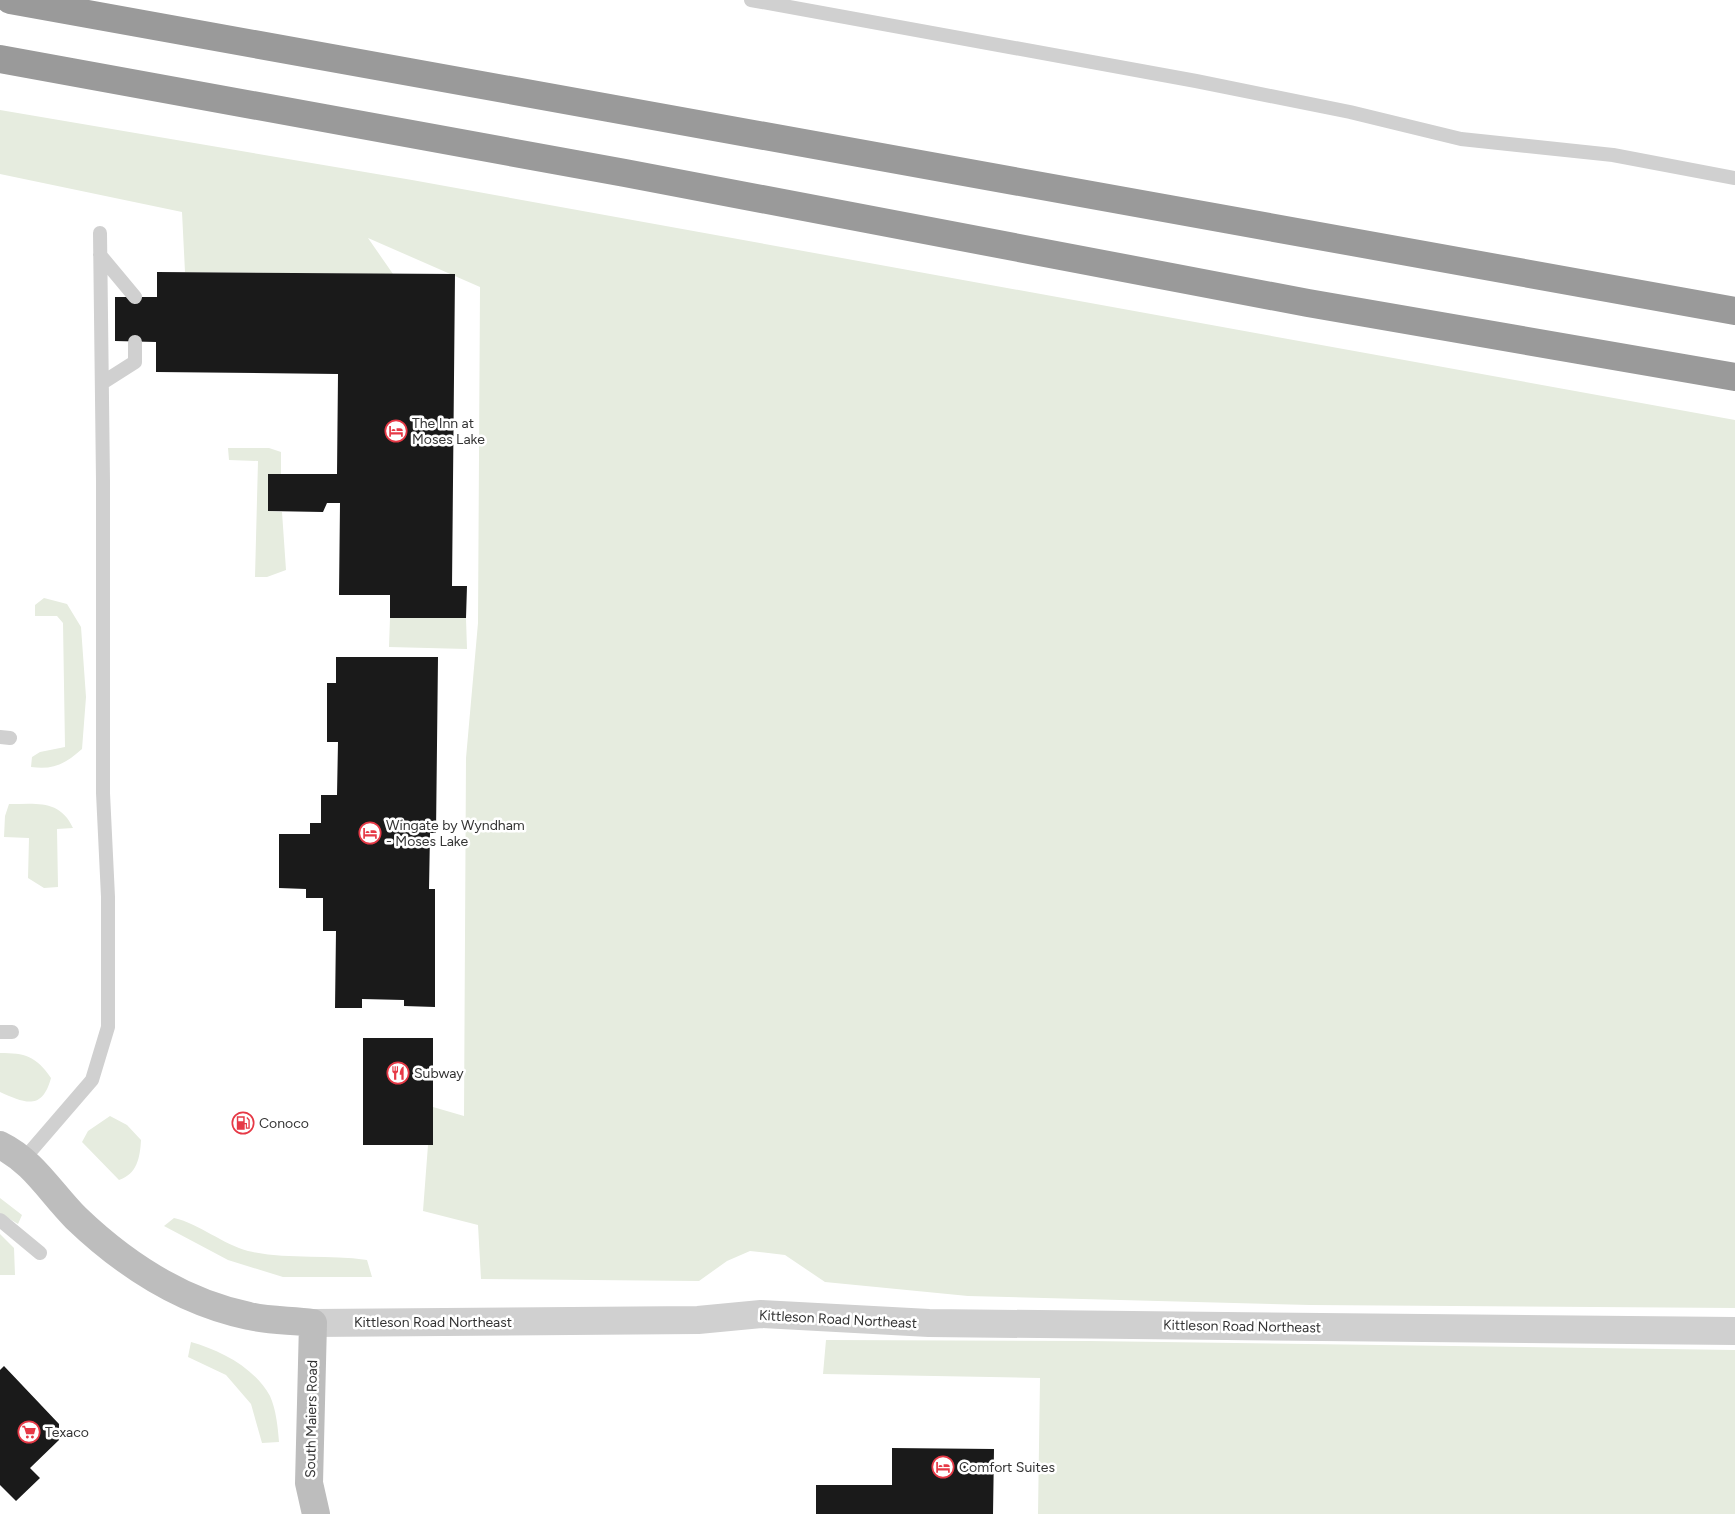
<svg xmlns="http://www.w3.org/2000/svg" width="1735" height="1514" font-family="Figtree,sans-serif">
  <rect width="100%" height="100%" fill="#fff"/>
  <!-- green -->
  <path fill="#e6ecdf" d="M0,110L412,180L1735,420V1308L1310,1305L968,1296L825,1282L785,1255L750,1251L727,1261L699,1281L481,1279L478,1225L423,1211L428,1145H433V1107L464,1116L466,758L478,623L480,287L368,238L393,274L185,272L182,212L0,174Z
    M228,448H269L281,452V474H268V511L282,512L286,570L267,577H255L258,461L229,460Z
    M44,598L67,604L81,627L86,697L82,749C65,764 54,770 31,767L32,757L40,752L65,747L63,623L57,616H35V605Z
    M390,618H466L467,649L389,647Z
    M9,804C36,804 60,799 73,828L57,829L58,887L44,888L28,878L29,838L4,837L5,816Z
    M0,1053C25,1053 36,1056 51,1078C42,1111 25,1103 0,1092Z
    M110,1116L127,1125L141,1140C140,1158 137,1174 119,1180L82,1142L88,1131Z
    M0,1198L22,1215L18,1224L0,1213Z
    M174,1218C200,1224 222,1244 248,1251C287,1260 327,1254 367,1260L372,1277H283L228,1260L164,1226Z
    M0,1234L14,1248L15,1275H0Z
    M826,1340L1089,1341L1735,1350V1514H1038L1040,1378L823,1374Z
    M191,1342C220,1350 255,1368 270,1396C276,1409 278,1428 279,1442L262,1443L251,1404L226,1375L188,1357Z"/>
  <!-- building -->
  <path fill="#1a1a1a" d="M157,272L455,274L452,586H467L466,618H390V595H339L340,503H327L323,512L268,511V474H337L338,374L156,372V342L115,341V297H157Z
    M336,657H438L436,833H430L429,889H435V1007L404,1006V1000L362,999V1008H335L336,931H323V898H306V889L279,888V834H310V823H321V795H337L338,742H327V683H336Z
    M363,1038H433V1145H363Z
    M4,1366L59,1424V1440L30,1468L40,1478L16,1501L0,1485V1370Z
    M892,1448L994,1449L993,1514H816V1485H892Z"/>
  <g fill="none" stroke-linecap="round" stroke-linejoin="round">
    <!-- lane -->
    <path stroke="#d0d0d0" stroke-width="14" d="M751,0L1196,81L1350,112L1461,139L1613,155L1735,178
      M100,255L135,297
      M102,383L135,362V342
      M0,737L10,738
      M0,1032H12
      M23,1160L92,1080L108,1027V897L103,793V481L100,233
      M0,1220L40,1253"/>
    <!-- street -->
    <path stroke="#d0d0d0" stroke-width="28" d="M313,1323L698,1320L761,1314L929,1323L1735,1331"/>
    <!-- secondary -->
    <path stroke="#bdbdbd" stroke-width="28" d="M0,1145C33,1161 51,1193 76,1218C125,1265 182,1302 249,1316C269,1321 292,1320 313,1323L309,1483L316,1514"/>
    <!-- highway -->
    <path stroke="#9a9a9a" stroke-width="28" d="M10,0L1735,311
      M0,59L625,173L1308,303L1735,377"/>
  </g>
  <!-- icons -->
  <defs>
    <g id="hotel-ring" transform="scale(1.125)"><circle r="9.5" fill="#fff" stroke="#e63946" stroke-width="1.5"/><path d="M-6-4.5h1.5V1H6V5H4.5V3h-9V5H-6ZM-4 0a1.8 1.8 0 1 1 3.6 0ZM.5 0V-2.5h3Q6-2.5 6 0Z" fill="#e63946"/></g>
    <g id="restaurant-ring" transform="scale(1.125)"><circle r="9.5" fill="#fff" stroke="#e63946" stroke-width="1.5"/><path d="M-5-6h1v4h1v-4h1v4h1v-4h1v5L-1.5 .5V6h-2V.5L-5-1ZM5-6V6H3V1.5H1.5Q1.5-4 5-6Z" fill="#e63946"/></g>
    <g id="fuel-ring" transform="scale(1.125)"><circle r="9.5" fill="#fff" stroke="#e63946" stroke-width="1.5"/><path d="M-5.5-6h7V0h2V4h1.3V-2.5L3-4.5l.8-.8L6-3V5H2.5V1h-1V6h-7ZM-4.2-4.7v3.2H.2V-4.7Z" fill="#e63946"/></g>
    <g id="supermarket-ring" transform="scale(1.125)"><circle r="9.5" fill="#fff" stroke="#e63946" stroke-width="1.5"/><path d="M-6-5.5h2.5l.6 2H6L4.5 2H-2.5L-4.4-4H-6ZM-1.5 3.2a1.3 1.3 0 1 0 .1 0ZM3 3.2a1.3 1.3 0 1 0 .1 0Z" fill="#e63946"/></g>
  </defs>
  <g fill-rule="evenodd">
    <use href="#hotel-ring" x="396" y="431"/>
    <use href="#hotel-ring" x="370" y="833"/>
    <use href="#restaurant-ring" x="398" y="1073"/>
    <use href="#fuel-ring" x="243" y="1123"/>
    <use href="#supermarket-ring" x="29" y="1432"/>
    <use href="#hotel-ring" x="943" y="1467"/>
  </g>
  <g text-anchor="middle" stroke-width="5" stroke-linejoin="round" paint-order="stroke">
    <!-- poi labels -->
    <g font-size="14" fill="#333" stroke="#fff" text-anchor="start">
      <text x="412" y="428">The Inn at<tspan x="412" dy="16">Moses Lake</tspan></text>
      <text x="386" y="830">Wingate by Wyndham<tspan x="386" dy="16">- Moses Lake</tspan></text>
      <text x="414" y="1078">Subway</text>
      <text x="259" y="1128">Conoco</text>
      <text x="45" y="1437">Texaco</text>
      <text x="959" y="1472">Comfort Suites</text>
    </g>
    <!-- street labels -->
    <g font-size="14" fill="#333" stroke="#fff">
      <text transform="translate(838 1319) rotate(3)" y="5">Kittleson Road Northeast</text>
      <text x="433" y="1327">Kittleson Road Northeast</text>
      <text transform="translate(1242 1326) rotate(1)" y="5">Kittleson Road Northeast</text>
      <text transform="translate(311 1419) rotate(-89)" y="5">South Maiers Road</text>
    </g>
  </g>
</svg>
